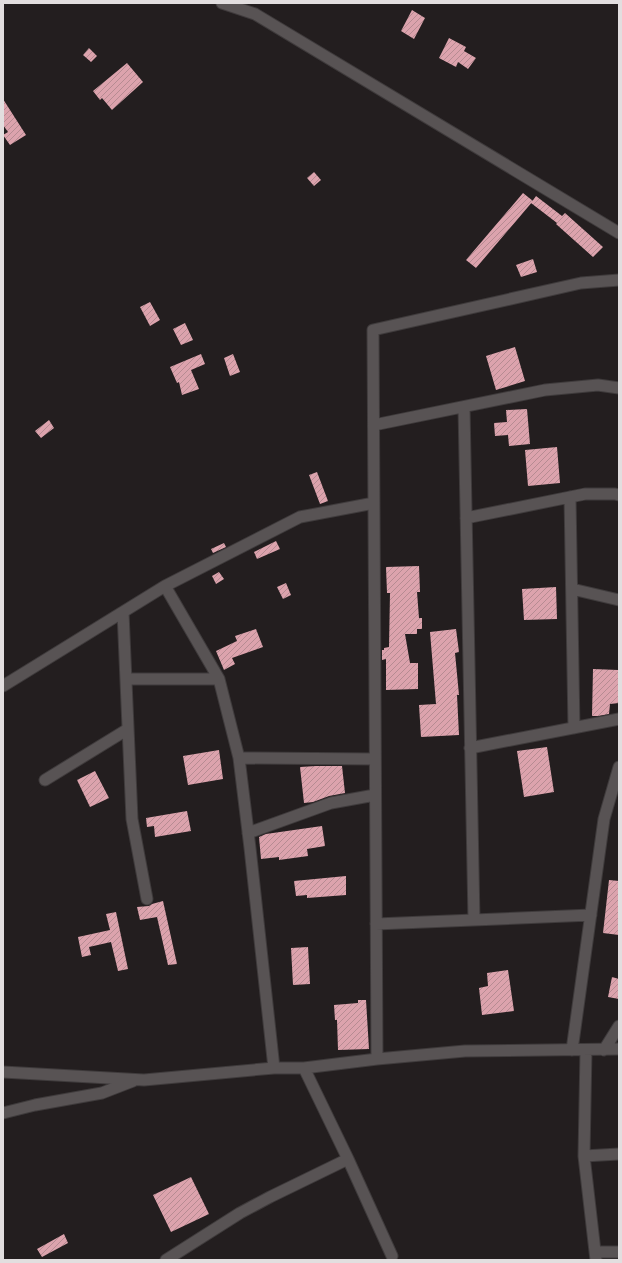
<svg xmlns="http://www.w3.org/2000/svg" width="622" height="1263" font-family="Literata,serif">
  <defs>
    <pattern id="building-hatch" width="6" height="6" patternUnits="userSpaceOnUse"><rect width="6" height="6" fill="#dca3ad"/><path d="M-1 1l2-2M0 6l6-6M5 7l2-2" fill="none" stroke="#b68b92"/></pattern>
  </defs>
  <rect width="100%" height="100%" fill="#231e1f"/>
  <!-- building -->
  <path fill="url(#building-hatch)" d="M412,10L425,18L414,39L401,31Z
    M449,38L466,47L464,51L476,58L468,69L458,62L456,67L439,58Z
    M89,48L97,56L91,62L83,55Z
    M127,63L143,82L112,110L102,98L100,100L93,91Z
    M3,99L26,135L10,145L3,135L8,132L3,125Z
    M314,172L321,180L314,186L307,178Z
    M523,193L533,201L476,268L466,260Z
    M536,196L562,216L565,213L603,247L593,257L556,224L557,223L531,203Z
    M533,259L537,272L521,277L516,265Z
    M150,302L160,320L150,326L140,307Z
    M185,323L193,340L181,345L173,329Z
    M515,347L525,381L496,390L486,356Z
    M201,354L205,364L191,370L199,389L182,395L179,382L177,383L170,367Z
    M233,354L240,372L230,376L224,358Z
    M527,409L530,444L509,446L508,435L495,436L494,423L507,422L506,410Z
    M49,420L54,428L41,438L35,431Z
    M557,447L560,483L528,486L525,450Z
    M317,472L328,501L320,504L309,475Z
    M276,541L280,549L257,559L254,552Z
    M224,543L226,547L213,553L211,549Z
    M419,566L420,592H417L419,618H422V629H417V634H405L410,663H418V689L386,690V659L382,660V650H384V648L389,647L390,593H387L386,567Z
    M219,572L224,579L216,584L212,576Z
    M286,583L291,595L283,599L277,587Z
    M556,587L557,619L524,620L522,589Z
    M256,629L263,647L232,658L235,664L224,670L216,651L237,641L235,636Z
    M456,629L459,652L455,653L459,695H457L459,735L421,737L419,705L436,704L430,632Z
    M593,669L618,670V692H619V703L610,704L609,714L598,716H592Z
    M547,747L554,792L524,797L517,751Z
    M219,750L223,779L188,785L183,756Z
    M316,766H342L345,793L329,796L313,802L304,803L300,767Z
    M95,771L109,798L90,807L77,780Z
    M187,811L191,831L155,837L154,826L147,827L146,818Z
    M322,826L325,846L307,849L308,856L279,860V857L261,859L259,837L266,834Z
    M346,876V895L307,898V895L296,896L294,881Z
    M609,880L619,881V935L603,933Z
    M163,901L177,964L168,965L157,917L140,920L137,907L149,906L152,904Z
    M116,912L128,969L118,971L111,942L89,947L91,955L82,957L78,937L110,930L106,914Z
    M308,947L310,984L293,985L291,948Z
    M508,970L514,1011L482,1015L479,988L488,986L487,973Z
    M612,977L619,979V999L608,997Z
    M358,1000H366L369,1049L338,1050L337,1020H335L334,1005L358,1003Z
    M191,1177L209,1214L171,1232L153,1195Z
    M64,1234L68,1243L42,1257L37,1249Z"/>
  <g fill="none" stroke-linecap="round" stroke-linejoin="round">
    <!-- minor casing -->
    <g stroke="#3f3b3c" stroke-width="13">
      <path id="minor" d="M222,3L255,14L619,233
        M464,407L474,920
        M374,425L545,390L598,385L619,388
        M570,497L574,728
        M374,503L300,517L165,586L219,679L239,758L375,759
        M466,518L585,494H615L619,495
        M572,589L619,600
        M123,612L132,819L147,899
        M126,679H219
        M3,686L165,586
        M470,748L619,719
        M239,758L250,848L274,1068
        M45,780L128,729
        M248,833L331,803L375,795
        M376,924L591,915
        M572,1050L604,819L619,767
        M586,1050L584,1156L596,1260
        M604,1050L619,1026
        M377,1059L373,330L581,283L619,280
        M3,1072L144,1080L274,1068H304L377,1059L465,1051L619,1049
        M3,1113L35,1105L102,1093L133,1081
        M584,1156L619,1154
        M348,1159L392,1256
        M595,1252H619
        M166,1260L240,1213L270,1197L348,1159L304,1068"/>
    </g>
    <!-- minor -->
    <use href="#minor" stroke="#585354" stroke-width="11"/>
  </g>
  <!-- border -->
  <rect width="622" height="1263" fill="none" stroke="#e2dedf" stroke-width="8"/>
</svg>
